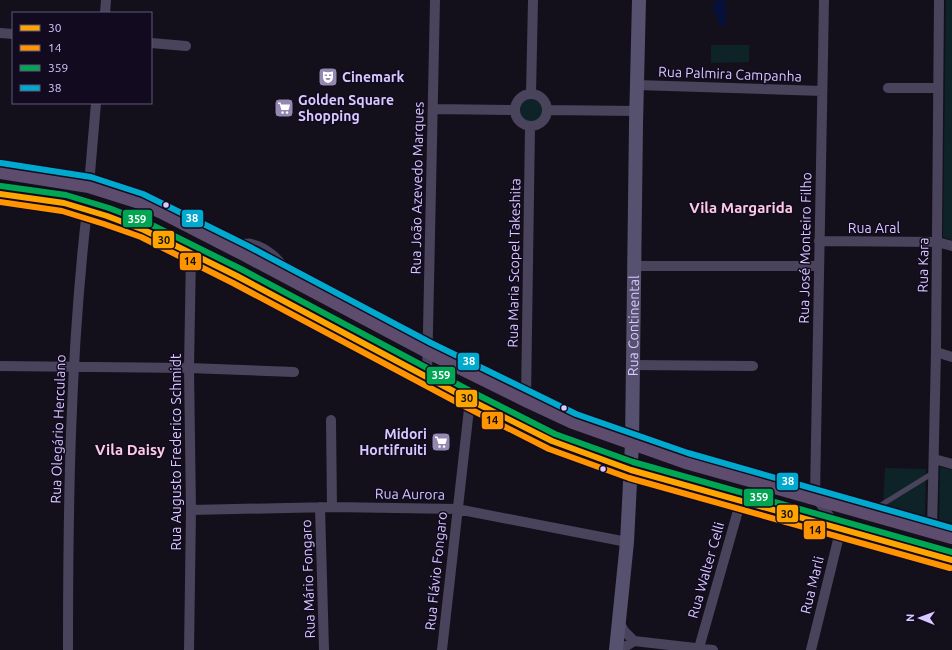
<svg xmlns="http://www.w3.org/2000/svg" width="952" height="650" font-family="Ubuntu,sans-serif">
  <rect width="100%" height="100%" fill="#13101b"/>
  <!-- green -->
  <path fill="#0e2328" d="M946,0H952V240L943,237Z
    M711,45H749V62L711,63Z
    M518 110a13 13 0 1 1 26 0a13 13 0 1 1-26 0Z
    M940,467L952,470V528L939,525Z
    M885,468L926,469L925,518L883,508Z"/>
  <!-- water -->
  <path fill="#06103b" d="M716,0L726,1V26L719,25L717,17L712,9Z"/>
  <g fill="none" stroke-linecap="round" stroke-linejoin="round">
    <!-- lane -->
    <path stroke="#49435c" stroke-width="5" d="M233,244C238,242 244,241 249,241C266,244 282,257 289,272
      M873,510L933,473"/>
    <!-- street -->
    <path stroke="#49435c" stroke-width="10" d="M105,13L106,0
      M0,33L13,34
      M151,43L186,46
      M637,85L822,91
      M888,88H938
      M515 110a16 16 0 1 1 32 0a16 16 0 1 1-32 0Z
      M531,94L533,0
      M433,109L514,110
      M547,110L637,111
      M89,185L96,103
      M819,241L937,242L952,246
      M634,266H818
      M936,352L952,357
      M633,365L753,366
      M0,366L189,368L294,372
      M427,377L435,0
      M526,399L530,127
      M331,420L332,507
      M934,459L952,464
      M320,507L324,650
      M191,510L332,507L457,509L627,542
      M932,530L936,352L939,0
      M619,622L624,631L634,641L713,650
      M699,648L741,500
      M68,650C68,503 70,356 87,210
      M189,650L191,510L189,368L191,253
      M442,650L470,400
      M620,650L634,641
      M811,650L838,540L837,527L815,496L824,0"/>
    <!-- secondary -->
    <path stroke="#56516f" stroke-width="14" id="s1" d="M616,650L627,542L632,443L636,124L639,0"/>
    <!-- primary -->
    <path stroke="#5e4c6e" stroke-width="16" d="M0,171L89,185L140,201L162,211L244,253L427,350L526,399L573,421L686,461L952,536
      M0,194L40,199L64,203L107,216L144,230L237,276L470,400L552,441L631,470L837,527L952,560"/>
    <!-- bus-1 casing -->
    <g stroke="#120b20" stroke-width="9">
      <path id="bus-1" d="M0,194L64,203L107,216L144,230L237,276L470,400L552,441L631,470L952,560"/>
    </g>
    <!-- bus-2 casing -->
    <g stroke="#120b20" stroke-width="9">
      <path id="bus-2" d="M0,202L62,211L104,224L141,237L233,283L466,407L549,449L629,478L950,568"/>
    </g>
    <!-- bus-3 casing -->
    <g stroke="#120b20" stroke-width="9">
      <path id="bus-3" d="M1,186L66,195L109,208L148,223L241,269L474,393L555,434L633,462L952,552"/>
    </g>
    <!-- bus-4 casing -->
    <g stroke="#120b20" stroke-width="9">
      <path id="bus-4" d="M1,163L91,177L143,194L248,246L431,343L576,414L688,453L952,528"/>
    </g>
    <!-- bus-1 -->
    <use href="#bus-1" stroke="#ffa500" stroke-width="6"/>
    <!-- bus-2 -->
    <use href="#bus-2" stroke="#ff9300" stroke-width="6"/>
    <!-- bus-3 -->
    <use href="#bus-3" stroke="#00a651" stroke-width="6"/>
    <!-- bus-4 -->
    <use href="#bus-4" stroke="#00a9ce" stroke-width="6"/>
  </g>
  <!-- icons -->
  <defs>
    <g id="theatre-square" transform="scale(1)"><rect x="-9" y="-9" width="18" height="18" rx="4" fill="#9388af" stroke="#120b20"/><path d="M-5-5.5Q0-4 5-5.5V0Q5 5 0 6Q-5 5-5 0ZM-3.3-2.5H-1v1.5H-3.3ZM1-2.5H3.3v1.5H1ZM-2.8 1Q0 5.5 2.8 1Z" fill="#fff"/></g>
    <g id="supermarket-square" transform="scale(1)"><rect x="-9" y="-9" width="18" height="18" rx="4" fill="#9388af" stroke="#120b20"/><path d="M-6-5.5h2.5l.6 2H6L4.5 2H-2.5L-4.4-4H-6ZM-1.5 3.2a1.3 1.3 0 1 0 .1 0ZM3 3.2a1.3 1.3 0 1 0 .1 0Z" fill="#fff"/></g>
  </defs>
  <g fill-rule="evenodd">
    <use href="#theatre-square" x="328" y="77"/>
    <use href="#supermarket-square" x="284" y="108"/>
    <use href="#supermarket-square" x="441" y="442"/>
  </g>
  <!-- markers -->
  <g fill="#d8c9ff" stroke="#120b20" stroke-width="1.5">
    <circle cx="166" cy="205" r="3.5"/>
    <circle cx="564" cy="408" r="3.5"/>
    <circle cx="603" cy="469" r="3.5"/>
  </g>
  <g text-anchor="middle" stroke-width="3" stroke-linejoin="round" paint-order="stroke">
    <!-- street labels -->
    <g font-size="14" fill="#d8c9ff" stroke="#120b20">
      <text transform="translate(730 74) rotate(2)" y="5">Rua Palmira Campanha</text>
      <text transform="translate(417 188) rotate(-89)" y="5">Rua João Azevedo Marques</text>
      <text x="874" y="233">Rua Aral</text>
      <text transform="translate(805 248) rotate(-89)" y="5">Rua José Monteiro Filho</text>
      <text transform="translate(514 263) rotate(-89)" y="5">Rua Maria Scopel Takeshita</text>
      <text transform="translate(923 265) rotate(-89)" y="5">Rua Kara</text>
      <text dy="5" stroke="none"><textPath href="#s1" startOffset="325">Rua Continental</textPath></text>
      <text transform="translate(58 429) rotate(-88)" y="5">Rua Olegário Herculano</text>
      <text transform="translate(176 452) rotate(-90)" y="5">Rua Augusto Frederico Schmidt</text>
      <text transform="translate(410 494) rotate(1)" y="5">Rua Aurora</text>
      <text transform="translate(706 570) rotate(-74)" y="5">Rua Walter Celli</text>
      <text transform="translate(436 571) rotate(-84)" y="5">Rua Flávio Fongaro</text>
      <text transform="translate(308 579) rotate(-92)" y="5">Rua Mário Fongaro</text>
      <text transform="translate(812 585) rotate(-76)" y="5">Rua Marli</text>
    </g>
    <!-- poi labels -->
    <g font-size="14" font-weight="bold" fill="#d8c9ff" stroke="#120b20" text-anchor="start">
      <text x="342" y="82">Cinemark</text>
      <text x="298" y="105">Golden Square<tspan x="298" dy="16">Shopping</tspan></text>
      <text x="427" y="439" text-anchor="end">Midori<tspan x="427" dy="16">Hortifruiti</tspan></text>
    </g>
    <!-- neighbourhood labels -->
    <g font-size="15" font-weight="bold" fill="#ffcbe4" stroke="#120b20">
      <text x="741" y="213">Vila Margarida</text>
      <text x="130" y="455">Vila Daisy</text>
    </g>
  </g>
  <g stroke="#120b20" stroke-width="1.5">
    <rect x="181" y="209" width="23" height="19" rx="4" fill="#00a9ce"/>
    <rect x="122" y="209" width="31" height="19" rx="4" fill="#00a651"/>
    <rect x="152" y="230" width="23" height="19" rx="4" fill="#ffa500"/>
    <rect x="179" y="252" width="23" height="19" rx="4" fill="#ff9300"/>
    <rect x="457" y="352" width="23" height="19" rx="4" fill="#00a9ce"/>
    <rect x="426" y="366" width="30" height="19" rx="4" fill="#00a651"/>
    <rect x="455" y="389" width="23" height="19" rx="4" fill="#ffa500"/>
    <rect x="481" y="411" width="23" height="19" rx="4" fill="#ff9300"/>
    <rect x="776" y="472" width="23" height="19" rx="4" fill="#00a9ce"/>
    <rect x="743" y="488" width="31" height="19" rx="4" fill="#00a651"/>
    <rect x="776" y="504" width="23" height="19" rx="4" fill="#ffa500"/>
    <rect x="803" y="520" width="23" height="20" rx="4" fill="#ff9300"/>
  </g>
  <g font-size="11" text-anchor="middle" font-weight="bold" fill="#fff">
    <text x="192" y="222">38</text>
    <text x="137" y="223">359</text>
    <text x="469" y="365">38</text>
    <text x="441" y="379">359</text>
    <text x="788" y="485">38</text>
    <text x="759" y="501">359</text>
  </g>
  <g font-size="11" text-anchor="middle" font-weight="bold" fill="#111">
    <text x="164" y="244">30</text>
    <text x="190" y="265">14</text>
    <text x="467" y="402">30</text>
    <text x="492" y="424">14</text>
    <text x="787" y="518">30</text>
    <text x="815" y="534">14</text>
  </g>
  <!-- legend -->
  <rect x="12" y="12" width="140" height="92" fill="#120b20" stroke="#615779"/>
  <rect x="20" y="25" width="20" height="6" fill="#ffa500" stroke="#615779"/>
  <text x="48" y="32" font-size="12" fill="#d8c9ff">30</text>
  <rect x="20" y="45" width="20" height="6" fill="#ff9300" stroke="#615779"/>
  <text x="48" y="52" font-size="12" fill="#d8c9ff">14</text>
  <rect x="20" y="65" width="20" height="6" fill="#00a651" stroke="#615779"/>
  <text x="48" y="72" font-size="12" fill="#d8c9ff">359</text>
  <rect x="20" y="85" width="20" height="6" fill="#00a9ce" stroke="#615779"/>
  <text x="48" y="92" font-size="12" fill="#d8c9ff">38</text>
  <!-- north arrow -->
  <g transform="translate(920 618) rotate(271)" stroke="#120b20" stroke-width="3" paint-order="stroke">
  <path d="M0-3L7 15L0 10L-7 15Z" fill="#d8c9ff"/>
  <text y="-6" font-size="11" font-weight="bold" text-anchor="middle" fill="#d8c9ff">N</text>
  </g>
</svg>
